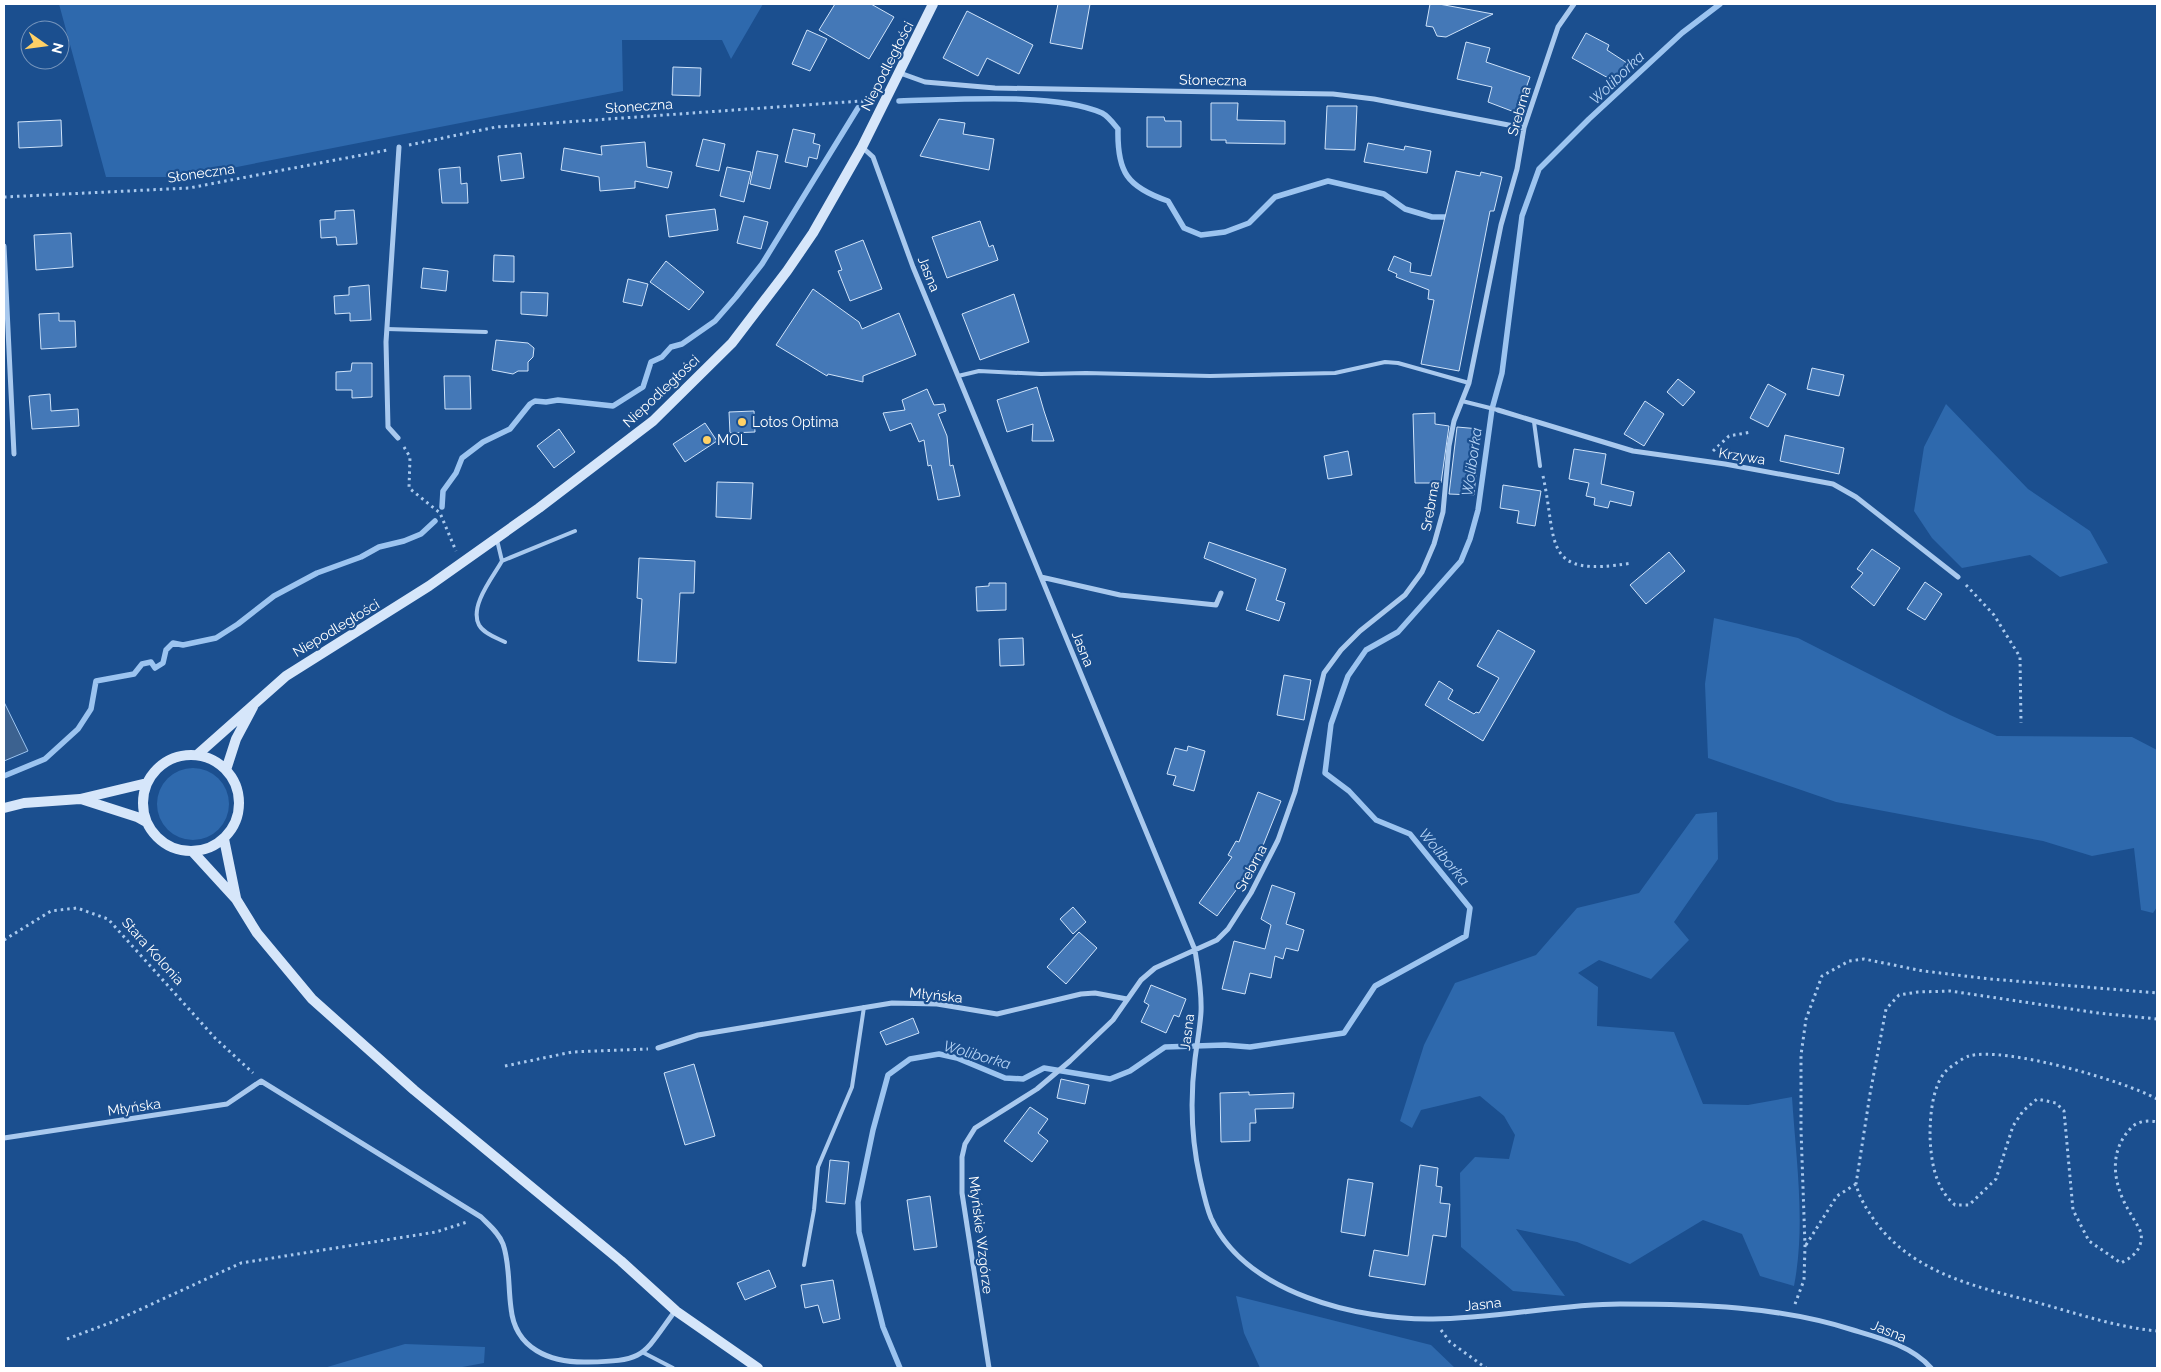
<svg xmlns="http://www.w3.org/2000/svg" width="2161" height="1372" font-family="Raleway,sans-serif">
  <rect width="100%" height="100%" fill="#1b4f8f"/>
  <!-- green -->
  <path fill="#2e69ad" d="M59,4H763L731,59L722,40H622L623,91L186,177H106Z
    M1946,404L2028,489L2090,531L2108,563L2060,577L2030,555L1962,568L1932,538L1914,511L1924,447Z
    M1714,618L1798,638L1950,715L1997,736L2132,737L2157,750V907L2153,913L2141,910L2134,848L2092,856L2043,841L1836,802L1708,758L1705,684Z
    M157 804a36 36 0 1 1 72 0a36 36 0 1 1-72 0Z
    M1717,812L1718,859L1674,922L1689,940L1651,979L1599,960L1578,973L1598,987L1597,1026L1674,1032L1703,1104L1748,1105L1792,1097C1796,1160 1806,1224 1794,1286L1760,1276L1742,1234L1703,1220L1630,1264L1577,1242L1516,1229L1565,1296L1513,1291L1461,1247L1460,1173L1475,1157L1509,1159L1515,1135L1504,1116L1480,1096L1421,1110L1412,1128L1400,1121L1424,1045L1455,983L1536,955L1577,908L1639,893L1696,814Z
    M1236,1296L1431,1345L1455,1368H1260L1244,1333Z
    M405,1344L485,1347L484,1363L457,1368H324Z"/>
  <!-- water -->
  <path fill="#3c6290" stroke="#9cc4f0" d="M4,702L28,751L4,761Z"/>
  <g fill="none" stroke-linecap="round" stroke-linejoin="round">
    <!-- stream -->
    <path stroke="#9cc4f0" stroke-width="5.5" d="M899,101C953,100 1054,92 1102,113C1108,116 1114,124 1118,129C1117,172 1127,187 1168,201L1184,228L1201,235L1225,232L1249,223L1275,197L1328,181L1384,194L1405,209L1432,217H1452
      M442,507L443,491L456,473L462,458L483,442L510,429L530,404L535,401L546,402L558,400L613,406L643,387L651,362L662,357L671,347L682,344L715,321L736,297L762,264L858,108
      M4,776L45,759L78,729L91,709L96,681L134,674L142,664L151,662L155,668L163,663L166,650L173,643L183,645L216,638L238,624L274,596L317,573L361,557L379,547L404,541L421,534L435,521
      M900,1368L883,1327L859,1232L858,1202L873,1130L888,1075L910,1059L939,1054L957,1058L1005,1078L1023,1079L1044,1068L1110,1079L1130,1071L1165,1047L1225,1045L1250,1047L1344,1033L1375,986L1466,936L1470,908L1410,834L1376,820L1349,791L1325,773L1331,724L1348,676L1366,650L1398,632L1461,561L1470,539L1478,510L1492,409L1502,373L1522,216L1539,169L1589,119L1682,33L1720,4"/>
  </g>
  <!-- building -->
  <path fill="#4478b7" stroke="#cfe3fa" d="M835,4H871L894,17L869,59L819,30Z
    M1058,4H1090L1082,49L1050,43Z
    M1430,4H1439L1493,14L1446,37L1437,36L1433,27L1426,26Z
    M967,11L1033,45L1019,74L987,58L978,76L943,58Z
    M807,30L827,39L810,71L792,64Z
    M1586,33L1609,45L1607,50L1627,63L1619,77L1614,74L1610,79L1572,58Z
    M1466,42L1490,48L1486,62L1530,77L1517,113L1488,102L1492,87L1457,79Z
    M673,67L701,68L700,96L672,95Z
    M1211,103H1238L1237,120L1285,121V144L1226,143V140H1211Z
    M1327,106H1357L1355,150L1325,149Z
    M1147,117H1164L1165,121H1181V147H1147Z
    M939,119L965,123L963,134L994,139L989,170L920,156Z
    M61,120L62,146L19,148L18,122Z
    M793,129L815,134L813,143L820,145L817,159L809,157L807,167L785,162Z
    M703,139L725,144L719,171L696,166Z
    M645,142L647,167L672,172L668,188L635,181V188L600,191L599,177L561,170L564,148L602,155L601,146Z
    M1368,143L1404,150L1405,146L1431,151L1427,173L1364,162Z
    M757,151L778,155L770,189L750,184Z
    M521,153L524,178L501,181L498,156Z
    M460,167L461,184L467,183L468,203H442L439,169Z
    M727,167L751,172L744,202L720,196Z
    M1456,171L1480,176L1481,172L1502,177L1494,211H1490L1459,371L1421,364L1434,300L1428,299L1429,290L1396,277L1397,274L1388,270L1394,256L1411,263L1410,272L1431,276Z
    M715,209L718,230L669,237L666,215Z
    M354,210L357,244L337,245L336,237L321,238L320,220L335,219V211Z
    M744,216L768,222L761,249L737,243Z
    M980,221L989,247L993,245L998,260L947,278L932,237Z
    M71,233L73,267L36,270L34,235Z
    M863,240L882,289L850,301L838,271L842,270L835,251Z
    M494,255L514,256V282L493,281Z
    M666,261L704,292L689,310L650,282Z
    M423,268L448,271L446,291L421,288Z
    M628,279L648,284L642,306L623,302Z
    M369,285L371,320L350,321V313L335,314L334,296L349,295V287Z
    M813,289L859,322L862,329L899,313L916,355L863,376V382L828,374L827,376L776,345Z
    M521,292L548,293L547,316L521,314Z
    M1014,294L1029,342L980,360L962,314Z
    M59,313V321H75L76,347L41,349L39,314Z
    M496,340L528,343L534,348L533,357L528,362V371H518L513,374L492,370Z
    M352,363H372V397L352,398V390H336V372L351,371Z
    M1812,368L1844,375L1839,396L1807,389Z
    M444,376H470L471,409H445Z
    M1678,379L1695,392L1683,406L1667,392Z
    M1768,384L1786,394L1768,427L1750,418Z
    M1037,387L1044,411L1054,441H1032L1033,424L1007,432L997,400Z
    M927,389L934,405L944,404L946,411L938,414L947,436L950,466L953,465L960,496L938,500L931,465L928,466L924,440L919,442L911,423L890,431L883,413L905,410L902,400Z
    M50,394L51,411L78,409L79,426L32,429L29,396Z
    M1645,401L1664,414L1644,446L1624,434Z
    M754,411L755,432L730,433L729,412Z
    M1435,413V424L1449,426L1441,483H1415L1413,414Z
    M705,423L717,441L685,462L673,444Z
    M1457,427L1480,429L1474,495L1449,494Z
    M559,429L575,452L554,468L537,446Z
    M1785,435L1844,448L1839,474L1780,461Z
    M1574,449L1606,454L1601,484L1634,492L1631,506L1610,501L1608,508L1594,505L1595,498L1586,496L1589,483L1569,479Z
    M1348,451L1352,475L1328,479L1324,456Z
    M717,482L753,483L751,519L716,517Z
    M1503,485L1541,491L1535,526L1517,523L1519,511L1500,508Z
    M1209,542L1286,569L1276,600L1285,603L1279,621L1246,610L1256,579L1204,558Z
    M1872,549L1900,568L1874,606L1851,587L1863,573L1857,569Z
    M1669,552L1685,571L1646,604L1630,585Z
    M639,558L695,561L694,593H680L676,663L638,661L642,599L637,598Z
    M1925,582L1942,594L1925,620L1907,609Z
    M989,583H1006V610L977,611L976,587L989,586Z
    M1498,630L1535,651L1483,741L1425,705L1439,681L1453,690L1448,699L1474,714L1476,712L1479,713L1499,678L1477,666Z
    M1023,638L1024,665L1000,666L999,639Z
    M1284,675L1311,680L1304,720L1277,715Z
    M1188,746L1205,751L1194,791L1173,785L1176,776L1167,774L1175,748L1187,751Z
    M1258,792L1281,801L1262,848L1248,874L1217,916L1199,903L1232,857L1228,855L1236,841L1239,842Z
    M1272,885L1295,893L1286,924L1304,930L1298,951L1286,948L1283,959L1275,956L1271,978L1250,973L1245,994L1222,989L1234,941L1265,949L1271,925L1261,919Z
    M1073,907L1086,922L1073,934L1060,919Z
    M1079,932L1097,948L1066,984L1047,967Z
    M1151,985L1186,999L1179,1017L1174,1015L1166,1033L1141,1022L1149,1005L1144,1002Z
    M913,1018L919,1033L886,1045L880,1032Z
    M694,1064L715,1136L685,1145L664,1073Z
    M1061,1079L1089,1085L1085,1104L1057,1098Z
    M1249,1092V1095L1294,1093L1293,1108L1255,1109L1256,1123H1250V1141L1221,1142L1220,1093Z
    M1030,1107L1048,1119L1038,1133L1048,1141L1032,1162L1004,1141Z
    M830,1160L849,1162L845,1204L826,1202Z
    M1420,1165L1438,1168L1436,1186L1442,1187L1440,1203L1450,1204L1446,1237L1433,1235L1425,1285L1369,1276L1374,1250L1408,1256Z
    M1348,1179L1373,1183L1365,1236L1341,1232Z
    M930,1196L937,1247L914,1250L907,1200Z
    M769,1270L776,1287L745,1300L737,1283Z
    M833,1280L840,1319L823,1323L818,1305L805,1308L801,1285Z"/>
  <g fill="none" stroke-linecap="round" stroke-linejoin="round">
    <!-- path -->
    <path stroke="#a9c9ee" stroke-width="3" stroke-dasharray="2.5 4" stroke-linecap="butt" d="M409,145L496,127L861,101L869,104
      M4,197L189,188L388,150
      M404,447L410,457L409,488L440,513L456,551
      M1713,451L1729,436L1751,432
      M1543,476C1558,545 1541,578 1632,563
      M1966,585L1994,615L2020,657L2021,723
      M4,940L51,911L77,908L108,919L215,1038L253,1073
      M2157,1019L2098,1013L1950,991L1918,992L1899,995L1886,1009L1870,1094L1856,1184C1860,1200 1868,1211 1877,1224C1916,1274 1977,1287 2035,1302C2076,1313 2115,1327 2157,1331
      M505,1066L572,1052L648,1049
      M2157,1099C2125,1081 2004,1046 1969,1056C1963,1058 1951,1066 1946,1071C1932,1086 1930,1117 1930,1136C1931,1162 1935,1188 1955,1205H1969L1996,1179L2013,1126L2023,1111L2037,1099L2056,1103L2064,1111L2073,1210L2089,1241L2121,1263C2130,1258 2139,1253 2141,1241C2143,1231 2136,1224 2132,1216C2114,1188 2106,1153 2132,1127C2138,1121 2149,1120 2157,1122
      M1806,1245L1837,1196L1856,1184
      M1795,1304L1804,1280L1805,1246L1801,1129V1055L1806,1019L1822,976L1849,961L1864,959L1923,971L1991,979L2157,993
      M1441,1330L1450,1342L1486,1368
      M67,1339L115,1321L241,1263L436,1232L467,1222"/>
    <!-- lane -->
    <path stroke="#a9c9ee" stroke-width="4" d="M387,329L486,332
      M958,376L979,371L1041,374L1086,373L1210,376L1335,373L1385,362L1398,363L1469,383
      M1462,401L1498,410
      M1534,422L1540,466
      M497,540L502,561C493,577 469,606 479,625C484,634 497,638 505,642
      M502,561L575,531
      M804,1265L814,1210L818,1167L852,1087L864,1007
      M644,1353L673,1368"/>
    <!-- street -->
    <path stroke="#a9c9ee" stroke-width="5" d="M900,73L925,82L995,88L1333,94L1374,99L1524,128
      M862,147L873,157L913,267L1195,950C1198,971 1202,991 1201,1012C1200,1028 1197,1043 1195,1059C1190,1099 1191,1138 1200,1178C1203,1191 1206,1206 1211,1218C1246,1294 1358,1320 1433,1319C1496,1319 1558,1304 1620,1304C1698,1304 1778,1306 1853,1330C1880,1338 1912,1346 1931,1368
      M4,246L14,454
      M1498,410L1633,451L1725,464L1833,484L1856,497L1958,577
      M398,438L388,427L386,342L399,147
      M1041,577L1120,595L1216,605L1221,593
      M658,1048L698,1035L892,1003L937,1004L997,1014L1081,994L1095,993L1127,999
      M4,1138L227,1104L261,1081L481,1217C489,1225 499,1233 503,1244C510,1264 508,1287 511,1308C515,1349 550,1363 588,1362C646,1361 642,1356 675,1311
      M989,1368L962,1193V1157L965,1144L975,1128L1037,1089L1070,1061L1113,1020L1141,980L1155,968L1217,940L1228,929L1251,893L1278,840L1295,792L1324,673L1341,650L1360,631L1405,595L1422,572L1434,544L1443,512L1449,446L1454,421L1469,383L1501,225L1517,169L1524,128L1558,27L1574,4"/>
    <!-- secondary -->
    <path stroke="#d6e6fa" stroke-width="10" d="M143 803a48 48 0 1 1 96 0a48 48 0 1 1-96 0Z
      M197,755L286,676L429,586L539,508L653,421L732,343L787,271L813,233L862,147L933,4
      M226,770L236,739L253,707
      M81,799L137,817L146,822
      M4,808L24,803L80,799L147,783
      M224,839L236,898
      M193,852L236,899L257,933L312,999L414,1090L621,1261L676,1311L758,1368"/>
  </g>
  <!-- markers -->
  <g fill="#ffd166" stroke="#1b4f8f" stroke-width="2">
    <circle cx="742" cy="422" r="5"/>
    <circle cx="707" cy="440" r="5"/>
  </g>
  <g text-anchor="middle" stroke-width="4.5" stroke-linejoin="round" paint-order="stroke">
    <!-- street labels -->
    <g font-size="14" fill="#fff" stroke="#1b4f8f">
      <text transform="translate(887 66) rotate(-63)" y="5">Niepodległości</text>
      <text transform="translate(1213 80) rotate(1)" y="5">Słoneczna</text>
      <text transform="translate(639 106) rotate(-4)" y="5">Słoneczna</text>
      <text transform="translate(1519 111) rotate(-74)" y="5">Srebrna</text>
      <text transform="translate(201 173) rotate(-8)" y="5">Słoneczna</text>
      <text transform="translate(929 274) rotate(68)" y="5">Jasna</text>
      <text transform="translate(661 391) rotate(-43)" y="5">Niepodległości</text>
      <text transform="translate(1742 456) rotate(9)" y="5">Krzywa</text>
      <text transform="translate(1430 506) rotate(-80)" y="5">Srebrna</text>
      <text transform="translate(336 628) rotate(-31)" y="5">Niepodległości</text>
      <text transform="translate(1083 649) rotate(68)" y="5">Jasna</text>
      <text transform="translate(1251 868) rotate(-62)" y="5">Srebrna</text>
      <text transform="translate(153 951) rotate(48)" y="5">Stara Kolonia</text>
      <text transform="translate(936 995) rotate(6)" y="5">Młyńska</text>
      <text transform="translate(1187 1032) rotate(-83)" y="5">Jasna</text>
      <text transform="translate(134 1107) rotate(-8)" y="5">Młyńska</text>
      <text transform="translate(981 1235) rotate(83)" y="5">Młyńskie Wzgórze</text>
      <text transform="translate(1483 1304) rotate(-6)" y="5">Jasna</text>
      <text transform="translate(1889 1331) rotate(22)" y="5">Jasna</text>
    </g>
    <!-- poi labels -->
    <g font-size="14" fill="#fff" stroke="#1b4f8f" text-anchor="start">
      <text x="752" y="427">Lotos Optima</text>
      <text x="717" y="445">MOL</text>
    </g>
    <!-- water labels -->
    <g font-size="15" font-style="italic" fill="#b5d3f5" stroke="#1b4f8f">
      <text transform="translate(1617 78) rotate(-44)" y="5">Woliborka</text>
      <text transform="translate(1472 462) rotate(-82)" y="5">Woliborka</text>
      <text transform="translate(1444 857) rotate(50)" y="5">Woliborka</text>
      <text transform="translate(977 1055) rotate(16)" y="5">Woliborka</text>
    </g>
  </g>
  <!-- border -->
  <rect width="2161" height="1372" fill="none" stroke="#ffffff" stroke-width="10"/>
  <!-- north arrow -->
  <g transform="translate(45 45) rotate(104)"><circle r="24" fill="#1b4f8f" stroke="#7695bc"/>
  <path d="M0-4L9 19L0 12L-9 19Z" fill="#ffd166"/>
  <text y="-8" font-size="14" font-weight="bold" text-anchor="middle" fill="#ffffff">N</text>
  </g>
</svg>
